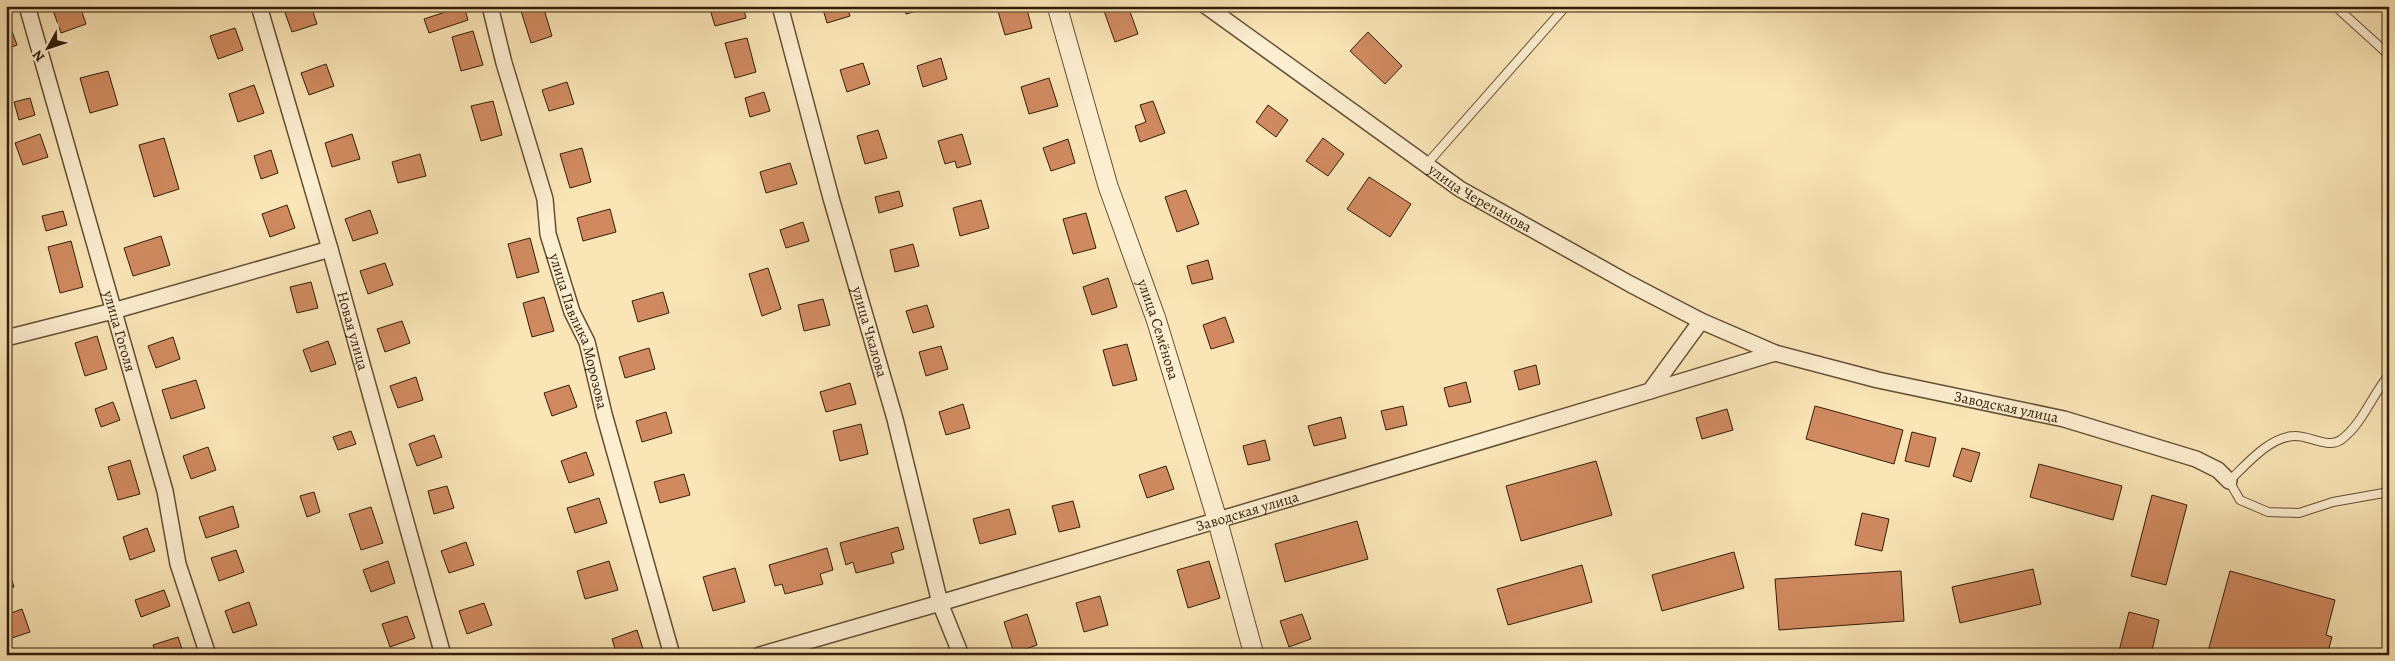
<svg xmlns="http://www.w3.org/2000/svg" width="2395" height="661" font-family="Alegreya,serif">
  <rect width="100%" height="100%" fill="#fae5b6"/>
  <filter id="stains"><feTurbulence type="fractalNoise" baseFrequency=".004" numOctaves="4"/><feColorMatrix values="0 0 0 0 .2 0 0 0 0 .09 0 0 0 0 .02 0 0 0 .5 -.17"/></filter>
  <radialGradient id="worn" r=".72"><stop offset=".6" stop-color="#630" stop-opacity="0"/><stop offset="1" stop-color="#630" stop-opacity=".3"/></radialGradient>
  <!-- building -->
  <path fill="#d18a60" stroke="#321d07" d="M64,6H80L86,24L61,33L53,10Z
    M295,6H311L317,24L292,32L284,10Z
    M464,6L468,20L429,33L424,19Z
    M538,6H543L552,36L531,43L521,11Z
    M709,6H743L746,18L715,26Z
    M822,6H847L850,16L827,23Z
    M903,6H923L924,9L906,14Z
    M1005,6H1026L1032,28L1005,35L997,8Z
    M1118,6H1128L1138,34L1115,42L1104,11Z
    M9,23L17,45L6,49V24Z
    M235,28L243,50L218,59L210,36Z
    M473,31L483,65L461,71L452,37Z
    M1368,32L1402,66L1385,84L1350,51Z
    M747,38L756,72L735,78L725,43Z
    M941,58L947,79L923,87L917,66Z
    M863,63L870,84L847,92L840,70Z
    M326,64L334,86L309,95L301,73Z
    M108,71L118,105L90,113L80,78Z
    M1049,78L1058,106L1029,114L1021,87Z
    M567,82L574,104L549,111L542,90Z
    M254,85L264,113L238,122L229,94Z
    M764,92L770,111L750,117L745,98Z
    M30,98L35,115L19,120L14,102Z
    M493,101L502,135L481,141L471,106Z
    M1153,101L1165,133L1140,142L1135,126L1146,122L1140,105Z
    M1268,105L1288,120L1276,137L1256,122Z
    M878,130L887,158L865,164L857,136Z
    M40,134L48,157L23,165L15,143Z
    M352,134L360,159L332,167L325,143Z
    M962,134L971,164L957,168L955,161L945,164L938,141Z
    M164,138L179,189L154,197L139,145Z
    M1323,138L1344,154L1328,176L1306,161Z
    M1068,139L1075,163L1051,171L1043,148Z
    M582,148L591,182L570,188L560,154Z
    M271,150L278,173L261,179L254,156Z
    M420,154L426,176L398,183L392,162Z
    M790,163L797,184L766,193L760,172Z
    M1369,177L1411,204L1390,237L1347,209Z
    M1186,190L1199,224L1177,232L1165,197Z
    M899,191L903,206L879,213L875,197Z
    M981,200L989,228L960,236L953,208Z
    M287,205L295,228L270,237L262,214Z
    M610,209L616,232L583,241L577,218Z
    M370,210L378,233L353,241L345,219Z
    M63,211L67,225L46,231L42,216Z
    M1086,213L1096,248L1073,254L1063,219Z
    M803,222L809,241L786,248L780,230Z
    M161,236L170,265L133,276L124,248Z
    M530,238L539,272L517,278L508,244Z
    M71,241L83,287L60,293L48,247Z
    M913,244L919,266L895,272L890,250Z
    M1208,260L1213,279L1192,284L1187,266Z
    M385,263L393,285L368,294L360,271Z
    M768,268L781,309L762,316L749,274Z
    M1108,278L1117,307L1092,315L1083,287Z
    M311,282L318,308L297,313L290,287Z
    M663,292L669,313L638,322L632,301Z
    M544,297L554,331L532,337L523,303Z
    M823,299L830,325L804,331L798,305Z
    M927,305L934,327L913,333L906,311Z
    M1225,317L1234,342L1211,349L1203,325Z
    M402,321L410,343L385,352L377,329Z
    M97,336L107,369L85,376L75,343Z
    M173,337L180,359L156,368L148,346Z
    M328,341L336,364L311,372L303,350Z
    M1127,344L1137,380L1113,386L1103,350Z
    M941,346L948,369L926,376L919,352Z
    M649,348L655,369L625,378L619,357Z
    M1536,365L1540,384L1519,390L1514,371Z
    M416,377L423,400L398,408L390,386Z
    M196,380L205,408L171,419L162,390Z
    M1466,382L1471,402L1449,407L1444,388Z
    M850,383L856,404L826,412L820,392Z
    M569,385L577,407L552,416L544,393Z
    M113,402L120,420L101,427L95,409Z
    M963,404L970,428L946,435L939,412Z
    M1403,406L1407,425L1386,430L1381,411Z
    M1815,406L1903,430L1894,464L1806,439Z
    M1727,409L1733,430L1702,439L1696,418Z
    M666,412L672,433L642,442L636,421Z
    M1341,417L1346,438L1314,446L1308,426Z
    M861,424L868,454L840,461L833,431Z
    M351,431L356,444L338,450L333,437Z
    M1912,432L1936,438L1929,467L1905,461Z
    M434,435L442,457L417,466L409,444Z
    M1265,440L1270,460L1248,465L1243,446Z
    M208,447L216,470L191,479L183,456Z
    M1962,448L1980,453L1971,482L1953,476Z
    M586,452L594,475L569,483L561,461Z
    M130,460L140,494L118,500L108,467Z
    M1596,461L1612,515L1521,541L1506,486Z
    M2039,464L2122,486L2113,520L2030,497Z
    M1166,466L1174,489L1147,498L1139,475Z
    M684,474L690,495L660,503L654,482Z
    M447,486L454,508L434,514L428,491Z
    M314,492L320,512L307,517L300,496Z
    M2152,495L2187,505L2166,585L2131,576Z
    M599,498L607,523L575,533L567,508Z
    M1073,501L1080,527L1059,532L1052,506Z
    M233,506L239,527L206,538L199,517Z
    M371,507L383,543L361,550L349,514Z
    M1009,509L1016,534L980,544L973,519Z
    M1862,513L1889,519L1882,551L1855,545Z
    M1357,521L1368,559L1285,582L1275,544Z
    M898,527L904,549L891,553L894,563L856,573L853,562L846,565L840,543Z
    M147,528L155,551L130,560L123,537Z
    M466,542L474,565L449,573L441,551Z
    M827,548L833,570L820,574L823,584L785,594L782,584L775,586L769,565Z
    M236,550L244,572L219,581L211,558Z
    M1734,552L1744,588L1662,611L1652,575Z
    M6,561L14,587L6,589Z
    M388,561L395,583L371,592L363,570Z
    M609,561L618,590L585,599L577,571Z
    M1209,561L1220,598L1188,608L1177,570Z
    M1582,565L1592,602L1508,625L1497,589Z
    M735,568L745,602L713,611L703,577Z
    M2033,569L2041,604L1960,623L1952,587Z
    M1901,571L1904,621L1779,630L1775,579Z
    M2230,571L2335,600L2326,635L2332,637L2327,655H2207Z
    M164,590L170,606L141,617L135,600Z
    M1100,596L1108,625L1084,632L1076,603Z
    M249,602L257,625L233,633L225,611Z
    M484,603L492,625L467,634L459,611Z
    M22,609L30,632L6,640V615Z
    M2129,612L2159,620L2151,655H2118Z
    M1027,614L1037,645L1014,653L1004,622Z
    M1302,614L1311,639L1289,647L1280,621Z
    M407,616L415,638L390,647L382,624Z
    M637,630L644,652L637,655H617L612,639Z
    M178,637L184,655H156L153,645Z"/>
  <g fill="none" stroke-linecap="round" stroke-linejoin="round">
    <!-- service casing -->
    <g stroke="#644f33" stroke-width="10">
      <path id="service" d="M2335,6L2389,55
        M1425,166L1566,6
        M2389,375C2372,395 2363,423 2342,439C2328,450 2310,435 2294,436C2269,437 2246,465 2229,481L2240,500L2268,512L2299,513L2333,502L2389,492"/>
    </g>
    <!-- minor casing -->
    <g stroke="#644f33" stroke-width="18">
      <g id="minor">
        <path id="s1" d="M27,6L165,491L178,564L208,655"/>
        <path id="s2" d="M259,6L330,249L443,655"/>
        <path id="s3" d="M490,6L504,63L545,199L548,234L572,312L587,342L604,414L672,655"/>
        <path id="s4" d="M780,6L831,198L895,419L940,603L961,655"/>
        <path id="s5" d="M1206,6L1460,189L1630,284L1701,321L1775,353L1878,380L2064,419L2196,459L2218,470L2229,481"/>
        <path d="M6,338L113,311L330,249"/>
        <path d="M1650,391L1775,353"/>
        <path id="s6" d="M760,655L940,603L1650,391L1701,321"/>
      </g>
    </g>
    <!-- tertiary casing -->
    <g stroke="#644f33" stroke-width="21">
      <g id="tertiary">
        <path id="s7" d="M1057,6L1108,186L1156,319L1217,519L1254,655"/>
      </g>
    </g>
    <!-- service -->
    <use href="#service" stroke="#fceed0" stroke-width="8"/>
    <!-- minor -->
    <use href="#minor" stroke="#fceed0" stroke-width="15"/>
    <!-- tertiary -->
    <use href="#tertiary" stroke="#fceed0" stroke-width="19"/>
  </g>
  <g text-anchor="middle" stroke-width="4" stroke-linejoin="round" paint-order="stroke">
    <!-- street labels -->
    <g font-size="15" fill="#321d07" stroke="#fceed0">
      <text dy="5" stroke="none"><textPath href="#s5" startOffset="335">улица Черепанова</textPath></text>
      <text dy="5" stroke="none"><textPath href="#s1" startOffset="338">улица Гоголя</textPath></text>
      <text dy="5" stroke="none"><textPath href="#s2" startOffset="338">Новая улица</textPath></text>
      <text dy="5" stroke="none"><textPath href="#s7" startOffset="339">улица Семёнова</textPath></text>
      <text dy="5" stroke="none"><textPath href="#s3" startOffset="338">улица Павлика Морозова</textPath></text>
      <text dy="5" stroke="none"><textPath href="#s4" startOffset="338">улица Чкалова</textPath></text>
      <text dy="5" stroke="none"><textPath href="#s5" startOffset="906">Заводская улица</textPath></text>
      <text dy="5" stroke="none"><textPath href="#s6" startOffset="508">Заводская улица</textPath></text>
    </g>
  </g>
  <!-- margin -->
  <rect width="2395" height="661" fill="none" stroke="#fae5b6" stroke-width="25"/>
  <rect x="8" y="8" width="2380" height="646" fill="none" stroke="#321d07" stroke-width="2.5"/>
  <rect x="12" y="12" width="2370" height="636" fill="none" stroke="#321d07"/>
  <!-- north arrow -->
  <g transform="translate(48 48) rotate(230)" stroke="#fceed0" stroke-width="4" paint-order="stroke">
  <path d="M0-4L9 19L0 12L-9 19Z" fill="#321d07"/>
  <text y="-8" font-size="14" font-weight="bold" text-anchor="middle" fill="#321d07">N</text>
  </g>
  <rect width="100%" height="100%" filter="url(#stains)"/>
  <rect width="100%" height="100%" fill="url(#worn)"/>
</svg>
